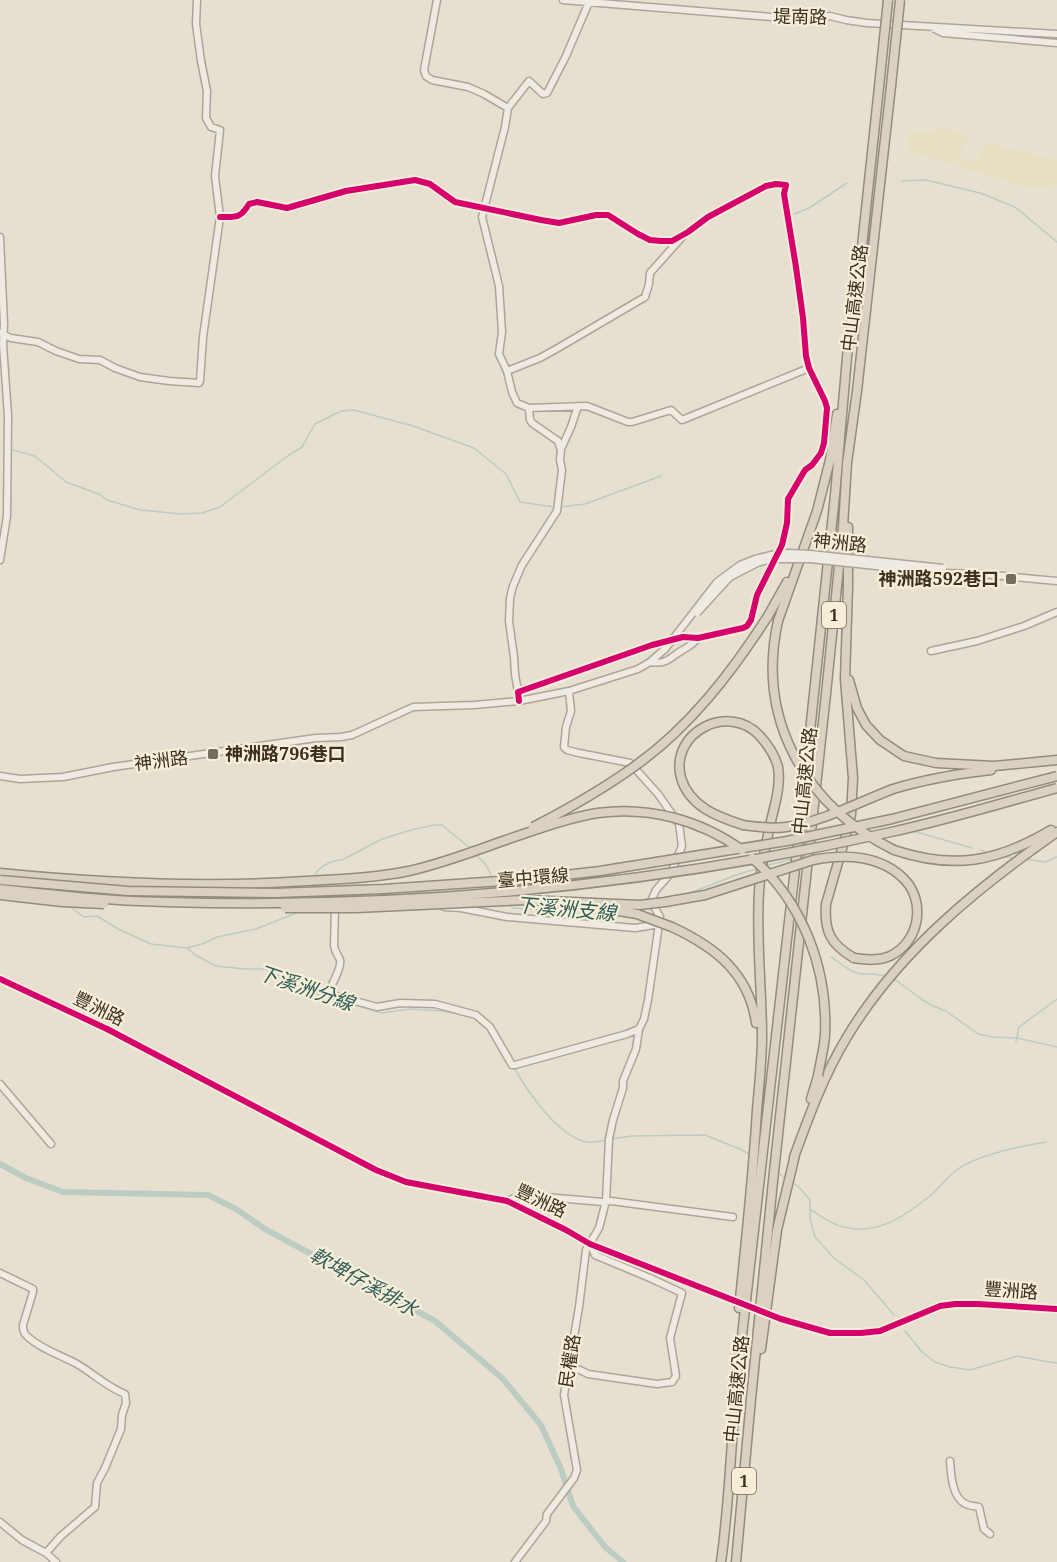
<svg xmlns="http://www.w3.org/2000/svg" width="1057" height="1562" font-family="'Noto Serif','Noto Sans TC',serif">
  <rect width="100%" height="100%" fill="#e7e0d1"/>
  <!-- farmland -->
  <path fill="#e6dfc2" d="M937,127L968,135L959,156L975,163L977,159L980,157L985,142L1057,160V185L1044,188L1022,186L908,151V130L933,132Z"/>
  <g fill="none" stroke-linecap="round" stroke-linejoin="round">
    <!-- stream -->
    <path stroke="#bcccc2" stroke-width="1.5" d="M902,181L926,180L980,193L1015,207L1057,242
      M794,214L809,208L847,183
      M9,449L35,456L66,482L99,494L107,500L140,510L182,514L202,513L220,507L289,455L302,447L315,424L341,411L354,410L413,426L474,448L506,474L520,502L554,507
      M559,507L585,504L661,476
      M909,832L913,831L972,848
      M981,850L989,853
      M475,854L486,865L493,879
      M1002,856L1015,858
      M1026,859L1045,862L1057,857
      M769,865L792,859
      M314,877C317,867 332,860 342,860L382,839L411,830L434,825H442L470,848
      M685,895L736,875L756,869
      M509,905L514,908L611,914
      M72,906L74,910L84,917L97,916L118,929L151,944L187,948L202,944L217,937L256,929L299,912
      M187,948L195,955L216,966L245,969H266L312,993L332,997
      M831,957C840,962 846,970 857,973C867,975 877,973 887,977
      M892,979L897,981L920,998L931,1005L946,1011L978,1034L992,1037L1017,1038L1057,1047
      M342,1001L381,1013L411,1009L442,1011L461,1014
      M1016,1042L1019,1027L1057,999
      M514,1068C528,1092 559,1138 588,1142C594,1143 601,1141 607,1140
      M611,1139L632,1136L705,1135L742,1150L749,1154
      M778,1173L787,1179
      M793,1183L800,1188L810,1200V1218L815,1237L834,1258L864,1280L894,1315
      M811,1210C821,1216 832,1225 844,1227C877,1236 907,1215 931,1195C940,1187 948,1176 958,1169C978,1155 1021,1146 1046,1142
      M905,1331L923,1353L935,1362L950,1367L970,1370L1018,1356L1043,1361L1057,1363"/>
    <!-- canal -->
    <path stroke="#bcccc2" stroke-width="6" d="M0,1164L26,1178L63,1192L208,1195L236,1209L265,1229L435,1321L502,1378L541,1425L561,1469L573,1506L605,1547L623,1562"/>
    <!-- minor casing -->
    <g stroke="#ada599" stroke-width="9">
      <path id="minor" d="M437,0L424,70L426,76L432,80L468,87L484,94L508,108
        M563,0L784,18H807L830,16L846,20L867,23L1057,34
        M589,2L566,56L547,93L543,94L529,81L508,108L505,127L482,217L499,286L502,332L499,354L507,371L512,392L517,403L529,408L587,406L628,422H632L671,410L682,420L809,368
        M933,28L943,33L1057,43
        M220,217C236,217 240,219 249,204L257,202L287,208L346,191L415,180L430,184L455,202L541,220L559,223L596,215H608L638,234L650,240L661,241H672L688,232L708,217L766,186L776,184L786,185L784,194L796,267L803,318L806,356L809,368L825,401L827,408L824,443L821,453L812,465L805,470L788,499L787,523L782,545L757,595L751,620L747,626L743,628L698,638L683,637L652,645L518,692L519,701
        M0,237L4,324L3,344L8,416L7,516L0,560
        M0,333L11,338L38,342L56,351L79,359L100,360L115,368L140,377L169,381L199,383L200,381L203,337L220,217L215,176L220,130L211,127L206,118L207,91L201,61L196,24L197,0
        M507,371L540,358L558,348L645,297L649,284L650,273L683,236
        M561,449L571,427L578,406
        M943,573L982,574L1057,581
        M931,651L977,641L1024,626L1057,612
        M650,662C664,664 667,661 678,653C685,648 692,646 698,638
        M518,692L515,674L514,657L509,621L510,598L513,586L522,565L557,511L562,470L560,460L561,450L558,441L532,423L530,420L529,408
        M0,776L20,779L63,777L113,767L316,738L341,737L352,735L413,707L474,705L519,701L569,691L638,669L650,662L665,649
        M335,907L334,946C335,952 338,955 340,960C342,967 332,984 329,991L333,995L377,1007L400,1003L435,1004L476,1015L490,1027L512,1065H515L627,1034L639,1029
        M444,907L461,908L507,917L635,928L660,924
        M0,979L107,1029L376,1170L406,1182L507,1201L566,1230L592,1245
        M0,1084L51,1144
        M507,1201L522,1195L603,1202L611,1201L733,1217
        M0,1273L33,1289V1292L23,1325C23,1330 23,1333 28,1337C42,1350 61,1355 77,1364C94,1374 107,1387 125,1394L126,1403L122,1415L121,1429L105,1468L97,1483L95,1507L61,1536L46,1553
        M781,1319L830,1333H861L880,1331L940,1306L955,1304H978L1057,1309
        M568,1368L580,1370L588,1374L657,1384L672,1382L676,1376L670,1338L682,1293L650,1278L595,1255L590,1244
        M950,1461C951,1474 952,1496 964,1503C968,1506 975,1506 979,1507L984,1529L990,1534
        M0,1522L22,1540L46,1553L56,1562
        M515,1562L546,1521L547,1514L574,1478L577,1470L564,1395L579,1307L586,1250L599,1228L606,1201L609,1139L613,1120L623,1088V1081L636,1049L639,1029L644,1019L648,1000L660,917L651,901L656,890L671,873L682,846L679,824L658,794L630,763L579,753L567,750L564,747L566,727L571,711L569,691"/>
    </g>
    <!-- highway casing -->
    <g stroke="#928b80" stroke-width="11">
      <path id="highway" d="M848,527V587L845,679L853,778L852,796L851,815L846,835L826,904C824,931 830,944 854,958
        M768,616L787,582
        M778,621L817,511L830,460L837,414
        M849,680L857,708L866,725L880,740L904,756L936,763L994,766L1057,760
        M893,789C926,779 956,774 991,770
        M894,850C954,870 997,862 1051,830
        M0,873C101,883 203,888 305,881C340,879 375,878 409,871C440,864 470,853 500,842
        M672,927C715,947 749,973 756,1023
        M811,1099L818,1076
        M794,1157C809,1116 824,1075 847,1037C898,952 977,888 1057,832
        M739,1308C746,1242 753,1176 757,1110C759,1086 762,1061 762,1037C762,989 756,941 759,892C760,869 766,844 771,821C775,804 781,785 778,767C775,755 768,745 760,736C729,702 669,732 681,778C690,807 718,817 743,825
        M761,1349L777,1230L795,1155
        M721,1562C730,1499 731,1435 738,1371L802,807L835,495L848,346L860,265L879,87
        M736,1562L751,1399L773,1181L826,694L843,527L847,463L857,391L891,86"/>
    </g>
    <!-- minor -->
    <use href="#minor" stroke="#efebe3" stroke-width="6"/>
    <!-- highway -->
    <use href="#highway" stroke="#dad1c2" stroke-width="8"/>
    <!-- minor-bridge casing -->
    <g stroke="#ada599" stroke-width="9" stroke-linecap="butt">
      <path id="minor-bridge" d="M697,613L730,577L757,563L771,559H810L943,573
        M665,649L717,582L740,565L755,559L771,555L787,553L810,554L943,568
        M598,1247L781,1319"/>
    </g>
    <!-- highway-bridge casing -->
    <g stroke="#928b80" stroke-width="11" stroke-linecap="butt">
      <path id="highway-bridge" d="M891,86L900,0
        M879,87L888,0
        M778,621C756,719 805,806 894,850
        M743,825C758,827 771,829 786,827C822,822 859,802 893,789
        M533,827C568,809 603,789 635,766C690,727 732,672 768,616
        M500,842C530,832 566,818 598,813C649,806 700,820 742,850
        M752,858C803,902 828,969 825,1035C824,1049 820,1063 818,1076
        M0,880L128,891L275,893L384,889L530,879L600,871L787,841L892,819L1057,776
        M0,889C55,895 110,901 166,902C409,909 654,885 891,832C947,820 1002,803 1057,788
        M0,895L62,902L104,904
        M285,908H356L526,900L640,905L665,902L705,895L813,860C844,854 880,855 904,879C926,901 920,942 890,956C879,961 867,960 854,958
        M601,908L637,914L672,927"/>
    </g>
    <!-- minor-bridge -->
    <use href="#minor-bridge" stroke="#efebe3" stroke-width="6"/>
    <!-- highway-bridge -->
    <use href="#highway-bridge" stroke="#dad1c2" stroke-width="8"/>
    <!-- cycleway casing -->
    <g stroke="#f7eed8" stroke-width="10">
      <path id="cycleway" d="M220,217C236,217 240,219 249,204L257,202L287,208L346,191L415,180L430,184L455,202L541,220L559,223L596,215H608L638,234L650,240L661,241H672L688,232L708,217L766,186L776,184L786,185L784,194L796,267L803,318L806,356L809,368L825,401L827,408L824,443L821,453L812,465L805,470L788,499L787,523L782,545L757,595L751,620L747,626L743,628L698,638L683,637L652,645L518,692L519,701
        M0,979L107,1029L376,1170L406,1182L507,1201L566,1230L590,1244L781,1319L830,1333H861L880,1331L940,1306L955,1304H978L1057,1309"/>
    </g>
    <!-- cycleway -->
    <use href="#cycleway" stroke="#d6006c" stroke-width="6"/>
  </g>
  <!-- markers -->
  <g fill="#786c5e" stroke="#f7eed8" stroke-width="2">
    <rect x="1005" y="573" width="12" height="12" rx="3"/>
    <rect x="207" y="748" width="12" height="12" rx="3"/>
  </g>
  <g text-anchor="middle" stroke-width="4.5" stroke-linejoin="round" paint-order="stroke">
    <!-- shield labels -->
    <g fill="#f7eed8" stroke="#756857" stroke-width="1.5">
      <rect x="822" y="602" width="24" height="26" rx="4.5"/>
      <rect x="732" y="1468" width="24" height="26" rx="4.5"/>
    </g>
    <g font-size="16" font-weight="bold" fill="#3d2e20">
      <text x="834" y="621">1</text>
      <text x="744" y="1487">1</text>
    </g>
    <!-- street labels -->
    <g font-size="18" fill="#3d2e20" stroke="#f7eed8">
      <text transform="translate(800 17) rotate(1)" y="6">堤南路</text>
      <text transform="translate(855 298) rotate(-83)" y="6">中山高速公路</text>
      <text transform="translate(840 543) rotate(6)" y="6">神洲路</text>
      <text transform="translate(161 761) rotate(-7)" y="6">神洲路</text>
      <text transform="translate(805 781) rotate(-84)" y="6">中山高速公路</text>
      <text transform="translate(533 878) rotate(-5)" y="6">臺中環線</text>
      <text transform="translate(99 1009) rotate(26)" y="6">豐洲路</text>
      <text transform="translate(541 1201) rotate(25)" y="6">豐洲路</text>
      <text transform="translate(1011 1291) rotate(4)" y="6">豐洲路</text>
      <text transform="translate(570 1361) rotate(-81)" y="6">民權路</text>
      <text transform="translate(737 1389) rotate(-84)" y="6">中山高速公路</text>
    </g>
    <!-- poi labels -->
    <g font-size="18" font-weight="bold" fill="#3d2e20" stroke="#f7eed8" text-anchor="end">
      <text x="999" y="585">神洲路592巷口</text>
      <text x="225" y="760" text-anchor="start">神洲路796巷口</text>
    </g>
    <!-- water labels -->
    <g font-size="20" font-style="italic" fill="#2f5d5a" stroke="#f7eed8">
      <text transform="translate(566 909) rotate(5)" y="7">下溪洲支線</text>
      <text transform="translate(306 988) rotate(19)" y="7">下溪洲分線</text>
      <text transform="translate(364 1282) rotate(29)" y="7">軟埤仔溪排水</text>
    </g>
  </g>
</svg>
